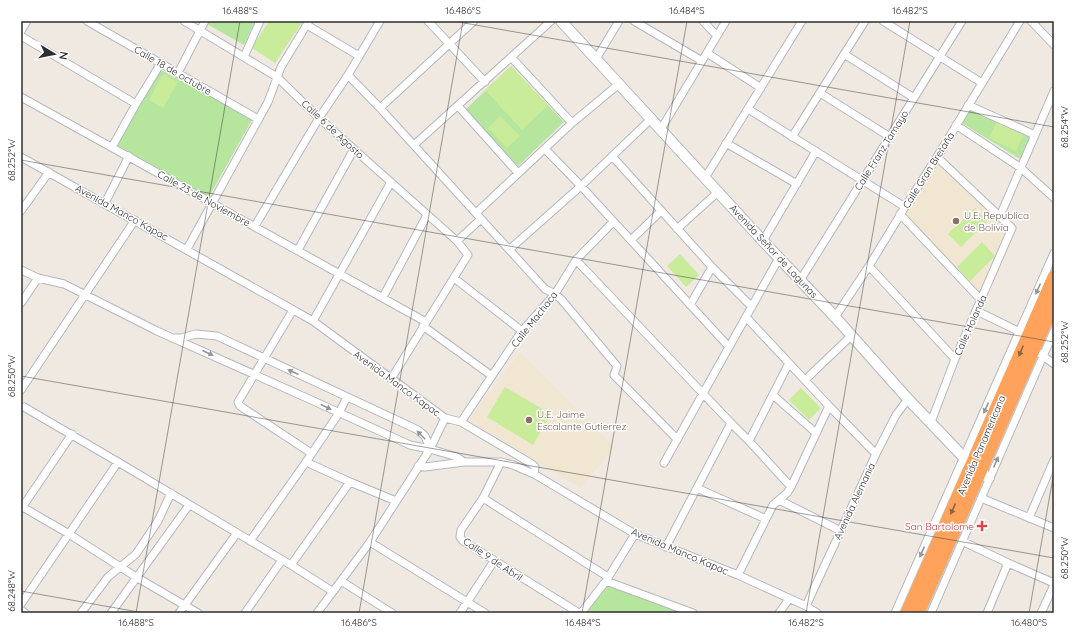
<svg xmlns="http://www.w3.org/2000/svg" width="1075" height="634" font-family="Quicksand,sans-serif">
  <rect width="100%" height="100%" fill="#efe9e1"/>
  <!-- education -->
  <path fill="#f0e6d1" d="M938,162L1008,230L980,296L904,213Z
    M520,352L614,447L581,488L472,422L471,417Z"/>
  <!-- green -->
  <path fill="#b6e59e" d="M206,21H255L244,45L205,23Z
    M511,66L564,122L518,166L465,110Z
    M159,69L253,118L209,197L115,144Z
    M971,108L1031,135L1020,159L962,123Z
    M608,583L688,613H586Z"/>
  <!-- pitch -->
  <path fill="#c9ec9a" d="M269,21H303L275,63L252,48Z
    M511,66L548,105L522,130L485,90Z
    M163,74L178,82L163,108L149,100Z
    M500,116L520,136L507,148L488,128Z
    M997,121L1024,133L1016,151L989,138Z
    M975,208L987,221L961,247L948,234Z
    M982,242L995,256L970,281L957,267Z
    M680,254L699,275L686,287L667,266Z
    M505,387L551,414L533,445L487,417Z
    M801,388L821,408L809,420L789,400Z"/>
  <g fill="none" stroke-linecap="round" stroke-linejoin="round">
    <!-- street casing -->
    <g stroke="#b4b7c1" stroke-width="9">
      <path id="street" d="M87,21L258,119
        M184,21L277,77L319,118L457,241L468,255L391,379
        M428,21L485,82
        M634,21L702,61
        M703,21L717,36
        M883,21L982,83
        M1031,21L1054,45
        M307,25L359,56
        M21,31L27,21
        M21,36L136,104
        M707,53L761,88
        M844,54L914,98
        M244,57L260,21
        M511,57L572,123
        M596,59L619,21
        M178,73L205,21
        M348,75L380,108L545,289L555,294L561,299L617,366L614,375L677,439
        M820,93L890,137
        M21,97L426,322
        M968,105L1035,135
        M458,106L518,173
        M380,108L474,21
        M748,109L905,207
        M956,125L1021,168L1054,198
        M661,129L726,21
        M792,137L865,21
        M726,143L797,184
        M414,145L551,21
        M112,147L136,104L161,63
        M545,149L581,186L729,347
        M612,156L712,267L752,307
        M21,157L313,321L445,418L461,422L532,464L535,467L534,474
        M705,178L802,21
        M105,203L129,156
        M21,211L49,172
        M476,213L572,123L619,84
        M900,214L981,300
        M1000,216L1054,91
        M255,226L319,118L348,75L380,21
        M677,229L718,192
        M631,240L661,211
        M457,241L481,219
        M763,241L816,151
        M187,249L268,102L281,67L309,21
        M510,249L581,186L652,118
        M298,250L354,149
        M576,260L731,423L749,441L791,487
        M869,266L955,359
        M21,270L38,278L64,284L157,331L318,403L410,445L430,449L425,436L418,430L217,336L196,334L181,338H172
        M454,278L522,331
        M801,279L962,21
        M383,297L427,215
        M21,303L38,278
        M690,305L712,267
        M293,310L238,402L240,406L311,453
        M977,311L1022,333
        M746,317L829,406L876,454
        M835,317L869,266L905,207L937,157L1020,21
        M313,321L391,182
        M423,326L492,376
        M1039,353L1054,364
        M805,380L851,336
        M21,390L135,220
        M773,395L816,433
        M24,407L118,462L291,565L332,591
        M461,422L522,331L555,294L576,260L613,222
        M931,422L955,359L1012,228L937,157
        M749,441L789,363
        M430,449L457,457L464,462H501L513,465L534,474L635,534L738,575L806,606L817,613
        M306,462L350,482L396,501
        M501,462L483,498L461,530L460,537L463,541L579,613
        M664,463L779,258
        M418,466L425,467L464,462
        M697,488L766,519
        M483,498L608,577
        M981,498L1054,528
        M779,500L841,531
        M21,506L69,534L136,577L198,613
        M21,509L72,434
        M1029,518L1054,460
        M250,541L306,462L339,413L347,397
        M962,541L1008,563L1054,583
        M370,542L485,613
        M666,547L731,423
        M291,565L350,482
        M738,575L773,505L787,493L791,487L829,406
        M341,581L392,613
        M606,581L693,613
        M21,604L118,462
        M806,606L876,454L896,415L908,399
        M21,610L25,613
        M81,613L108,577L136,554L158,521L171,493
        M111,613L189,505
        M179,613L237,533
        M245,613L282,560
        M317,613L370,542L430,449L445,418
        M460,613L494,561
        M581,613L606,581L635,534
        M779,613L789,599
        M895,613L1054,253
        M931,613L1054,331
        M987,613L1008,563
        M1041,613L1054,585"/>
    </g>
    <!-- secondary casing -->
    <g stroke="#b4b7c1" stroke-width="12">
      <path id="secondary" d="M561,21L763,241L835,317L908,399L972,466L989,478"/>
    </g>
    <!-- highway casing -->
    <g stroke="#c9c9c9" stroke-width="15">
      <path id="highway" d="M907,613L1054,277
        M918,613L1054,303"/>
    </g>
    <!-- street -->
    <use href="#street" stroke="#fff" stroke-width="7"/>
    <!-- secondary -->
    <use href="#secondary" stroke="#fff" stroke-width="10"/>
    <!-- highway -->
    <use href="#highway" stroke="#ffa35c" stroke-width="13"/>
  </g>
  <!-- one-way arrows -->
  <defs><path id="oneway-solid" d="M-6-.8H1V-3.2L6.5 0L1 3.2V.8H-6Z"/></defs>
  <g fill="#969696">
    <use href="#oneway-solid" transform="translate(1038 289) rotate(114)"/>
    <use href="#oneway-solid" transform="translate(208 353) rotate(24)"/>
    <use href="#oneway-solid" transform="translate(293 372) rotate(-155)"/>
    <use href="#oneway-solid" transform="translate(326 407) rotate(27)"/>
    <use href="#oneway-solid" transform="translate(986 408) rotate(114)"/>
    <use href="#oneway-solid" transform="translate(421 435) rotate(-135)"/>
    <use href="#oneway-solid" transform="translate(996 462) rotate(-66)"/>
    <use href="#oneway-solid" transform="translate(922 552) rotate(114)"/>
  </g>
  <g fill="#8c6343">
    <use href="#oneway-solid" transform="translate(1021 351) rotate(113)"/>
    <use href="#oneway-solid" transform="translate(953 509) rotate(114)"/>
  </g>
  <!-- ticks -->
  <path fill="none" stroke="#2e2e2e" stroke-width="1" stroke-opacity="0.45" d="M453,21L1054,127M21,160L1054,342M21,376L1054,558M21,591L144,613M136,613L240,21M359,613L463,21M582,613L687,21M806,613L910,21M1029,613L1054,472"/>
  <!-- markers -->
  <g fill="#8d6e63" stroke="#fff" stroke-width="1.5">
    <circle cx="956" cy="221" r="4"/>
    <circle cx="529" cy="420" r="4"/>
  </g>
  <path fill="#e0444e" stroke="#fff" stroke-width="1.5" d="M980 520h4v4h4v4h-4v4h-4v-4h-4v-4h4z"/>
  <g text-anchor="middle" stroke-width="3" stroke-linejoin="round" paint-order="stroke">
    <!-- street labels -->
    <g font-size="10" fill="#2e2e2e" stroke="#fff">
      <text transform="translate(173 70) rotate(30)" y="4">Calle 18 de octubre</text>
      <text transform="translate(333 129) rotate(43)" y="4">Calle 6 de Agosto</text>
      <text transform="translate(881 150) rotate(-58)" y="4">Calle Franz Tamayo</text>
      <text transform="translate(928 170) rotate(-58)" y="4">Calle Gran Bretaña</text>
      <text transform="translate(204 198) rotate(29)" y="4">Calle 23 de Noviembre</text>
      <text transform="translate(122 212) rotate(29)" y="4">Avenida Manco Kapac</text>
      <text transform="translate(774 251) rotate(47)" y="4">Avenida Señor de Lagunas</text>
      <text transform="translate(534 319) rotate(-52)" y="4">Calle Machaca</text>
      <text transform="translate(970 325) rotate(-66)" y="4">Calle Holanda</text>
      <text transform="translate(397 383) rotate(36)" y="4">Avenida Manco Kapac</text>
      <text transform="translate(981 445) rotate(-67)" y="4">Avenida Panamericana</text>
      <text transform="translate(854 501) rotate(-65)" y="4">Avenida Alemania</text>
      <text transform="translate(680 551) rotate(23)" y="4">Avenida Manco Kapac</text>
      <text transform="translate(493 559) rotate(34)" y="4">Calle 9 de Abril</text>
    </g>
    <!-- education labels -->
    <g font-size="10" fill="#785e54" stroke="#fff" text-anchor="start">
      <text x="964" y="219">U.E. Republica<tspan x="964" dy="12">de Bolivia</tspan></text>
      <text x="537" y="418">U.E. Jaime<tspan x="537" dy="12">Escalante Gutierrez</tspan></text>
    </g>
    <!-- health labels -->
    <g font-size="10" fill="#be3a42" stroke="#fff" text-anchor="end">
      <text x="974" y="530">San Bartolome</text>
    </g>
  </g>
  <!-- border -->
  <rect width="1075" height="634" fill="none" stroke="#ffffff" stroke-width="44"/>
  <!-- north arrow -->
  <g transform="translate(54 54) rotate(100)" stroke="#ffffff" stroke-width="3" paint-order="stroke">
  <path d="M0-3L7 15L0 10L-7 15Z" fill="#2e2e2e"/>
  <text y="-6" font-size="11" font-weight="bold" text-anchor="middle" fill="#2e2e2e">N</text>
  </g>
  <rect x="22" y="22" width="1031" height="590" fill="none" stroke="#2e2e2e" stroke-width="1.5"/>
  <g font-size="10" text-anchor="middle" fill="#2e2e2e">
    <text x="240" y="14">16.488°S</text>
    <text x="463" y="14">16.486°S</text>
    <text x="687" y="14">16.484°S</text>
    <text x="910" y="14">16.482°S</text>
    <text transform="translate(1064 127) rotate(-90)" y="4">68.254°W</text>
    <text transform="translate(11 160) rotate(-90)" y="4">68.252°W</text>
    <text transform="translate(1064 342) rotate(-90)" y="4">68.252°W</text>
    <text transform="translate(11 376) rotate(-90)" y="4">68.250°W</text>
    <text transform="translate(1064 558) rotate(-90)" y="4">68.250°W</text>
    <text transform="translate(11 591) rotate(-90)" y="4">68.248°W</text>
    <text x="136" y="626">16.488°S</text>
    <text x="359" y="626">16.486°S</text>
    <text x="583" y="626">16.484°S</text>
    <text x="806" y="626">16.482°S</text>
    <text x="1029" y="626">16.480°S</text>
  </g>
</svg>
